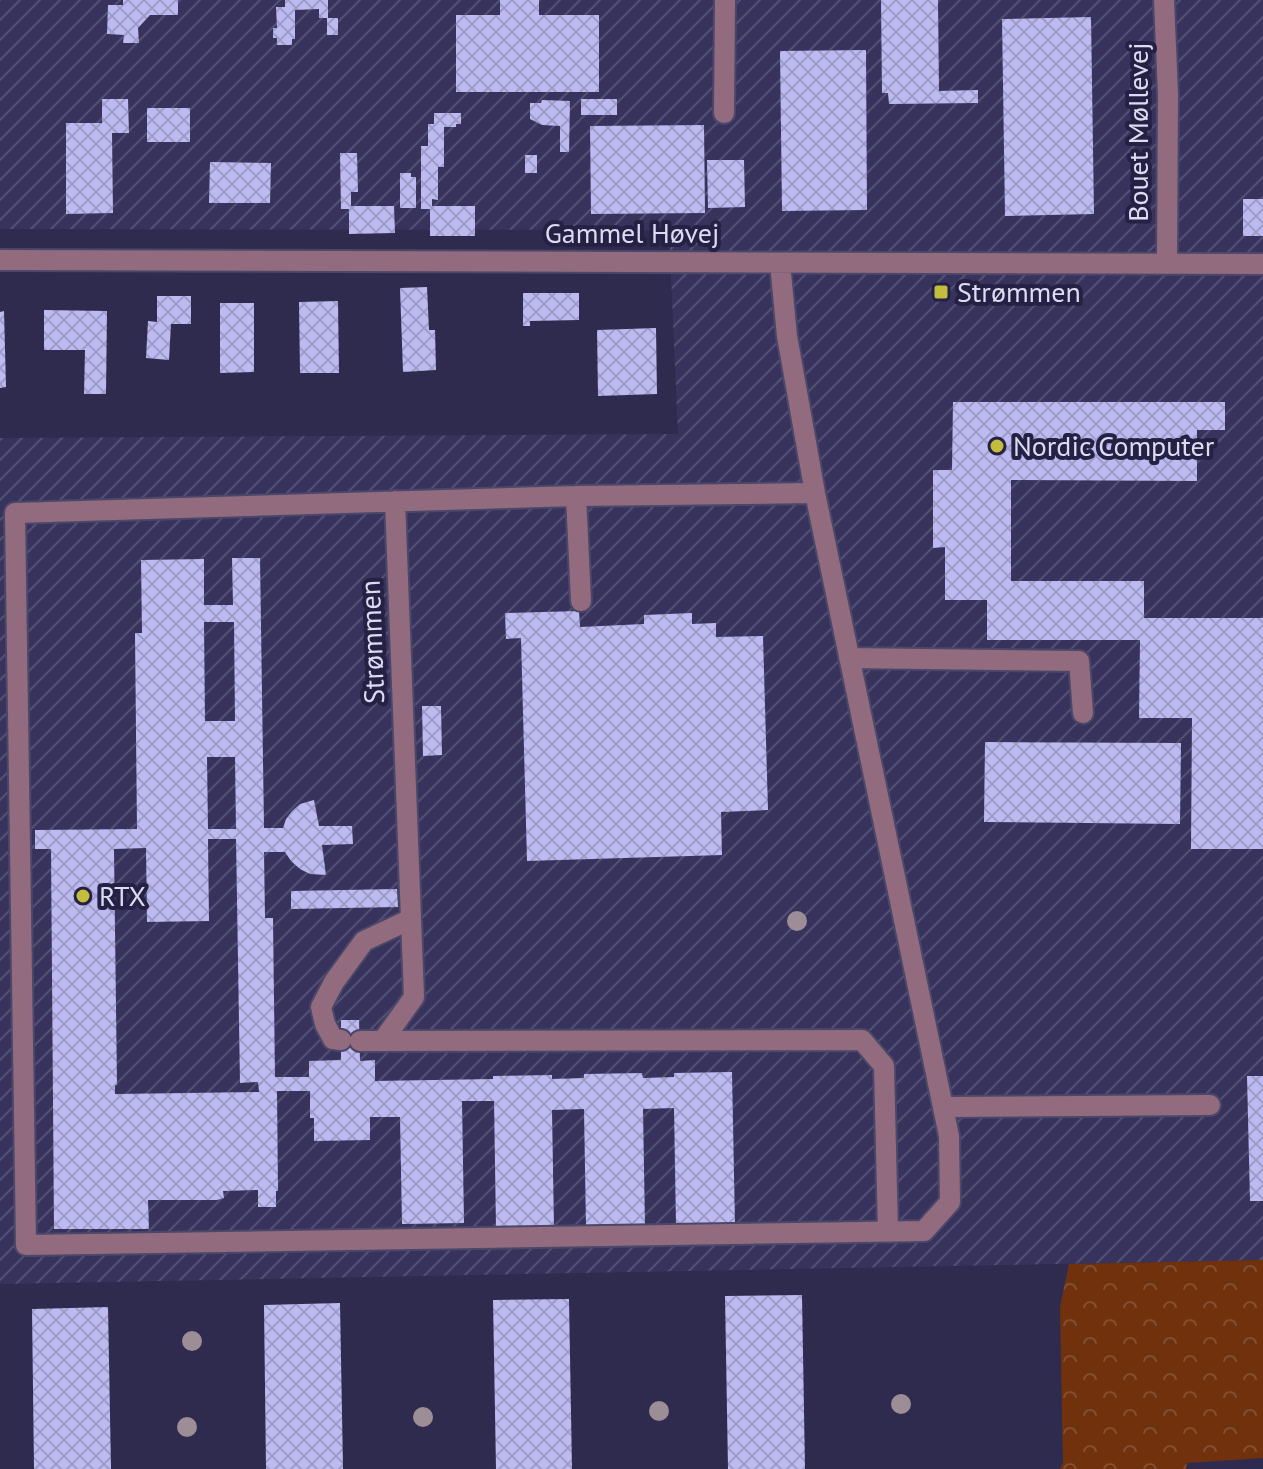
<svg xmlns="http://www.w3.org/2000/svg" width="1263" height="1469" font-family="'PT Sans',sans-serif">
  <defs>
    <pattern id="industrial-furrows" width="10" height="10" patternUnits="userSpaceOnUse" patternTransform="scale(2)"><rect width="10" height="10" fill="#37335d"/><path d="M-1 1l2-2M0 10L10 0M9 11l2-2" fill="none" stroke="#535075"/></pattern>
    <pattern id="forest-crowns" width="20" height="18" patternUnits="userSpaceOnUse" patternTransform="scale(2)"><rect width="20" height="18" fill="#70310c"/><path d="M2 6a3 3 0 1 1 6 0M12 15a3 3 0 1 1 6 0" fill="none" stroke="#844e30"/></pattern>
    <pattern id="building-cross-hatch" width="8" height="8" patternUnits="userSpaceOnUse" patternTransform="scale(2)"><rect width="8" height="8" fill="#bcbaf1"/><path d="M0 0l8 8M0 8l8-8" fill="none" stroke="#9e9cc7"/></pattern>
  </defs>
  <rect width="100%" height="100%" fill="#2f2b4f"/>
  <!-- industrial -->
  <path fill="url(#industrial-furrows)" d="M0,0H1263V1260L0,1284V438L678,434L669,230L0,229Z"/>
  <!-- forest -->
  <path fill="url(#forest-crowns)" d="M1263,1260V1458L1187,1463L1186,1469H1060L1063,1463L1060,1307L1069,1264Z"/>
  <!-- building -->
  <path fill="url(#building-cross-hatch)" fill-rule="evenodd" d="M123,0H178V15H150L138,28L139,43H123L124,35L107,34L108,5H123Z
    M285,0H328V18H319V9L295,10V39H292V45H277V38H273V28H277L276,7H285Z
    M500,0H539V15H599V92H456V15H500Z
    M881,0H938L939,91L978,90V103L889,104L888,93H882Z
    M1091,17L1094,214L1005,216L1002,19Z
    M327,18H338V35H327Z
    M866,50L867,210L782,211L780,51Z
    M102,99H128L129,133H112L113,213L66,214V123H102Z
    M581,99H617V115H581Z
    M542,100L570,101L569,152H560V126L542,125L530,119V103H541Z
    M147,108H190V142H147Z
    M434,113H461V124H456V127H444V167H438V200L432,199V206H475V236H430V209H421V146H428V124H434Z
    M704,125L705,213L591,214L590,126Z
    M340,153H357L358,192H351V206H394L395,233L349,234V209H341Z
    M525,155H537V173H525Z
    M707,160H744L745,207L708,208Z
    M210,162L271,163L270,203H209Z
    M400,173H411V177H416V208H400Z
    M1243,199H1263V236H1243Z
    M427,287L429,330H435L436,370L403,372L400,288Z
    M523,293H579V320L530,321V326H523Z
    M157,296H191V324H171L169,360L146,358L148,321L157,322Z
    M338,301L339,373H300L299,302Z
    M220,303H254V372L220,373Z
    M44,310L107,311L106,394H84L85,350H44Z
    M4,311L6,387L0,388V312Z
    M656,328L657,394L598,396L597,330Z
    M953,402H1225V430H1197V481L1011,480V581H1144V618H1263V849H1191L1192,718H1139L1140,640H987V600H945V547L933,548V470H952Z
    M232,558H260L264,828H283L286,819L292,811L300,804L314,800L319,826H352L353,844L322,845L326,875L310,874L300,869L291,861L285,852H264L265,918H273L275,1077H309V1061L341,1060V1020H359L360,1061L375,1060V1081L493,1079V1076L552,1075V1079L584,1078V1074L642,1073L643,1078L674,1077V1073L732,1072L735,1225L676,1226L674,1108L643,1109L645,1226L586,1227L584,1109L552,1110L554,1227L496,1228L494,1101H462L464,1223L402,1224L400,1117H370V1140L314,1141V1118H310V1091H277L278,1191H276V1207H258V1190L223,1191L224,1198L217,1200H148L149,1229H54L51,849H35V830L137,829L135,633H142L141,560L204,559V605H233ZM204,622H234L235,721H205ZM207,757H235L236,829H208ZM208,839H236L240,1083L258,1082L259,1092L115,1094V1085H117L114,849L146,848L147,922L209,921Z
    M579,611L580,627L644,624V615L692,613V624L716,623V637L763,636L768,810L721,812L722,855L527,861L521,638L506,639L505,613Z
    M422,706H441L442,755L423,756Z
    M985,742L1181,743L1180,824L984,822Z
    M397,889L398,907L291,909V891Z
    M1247,1076H1263V1201H1250Z
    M802,1295L805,1469H728L725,1296Z
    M569,1299L572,1469H496L493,1300Z
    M340,1303L343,1469H266L264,1305Z
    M108,1307L111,1469H34L32,1309Z"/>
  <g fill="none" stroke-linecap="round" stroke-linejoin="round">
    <!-- minor casing -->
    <g stroke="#4b4769" stroke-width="24">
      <path id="minor" d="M1164,0L1168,94L1167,264
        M724,113L725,0
        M0,260L1263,264
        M780,263L787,336L815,493L949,1136L950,1202L924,1231L26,1245L15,513L576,496L815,493
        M576,496L581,601
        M849,658L1079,661L1083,713
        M384,1039L414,997L395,501
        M341,1040L333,1039L325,1024L321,1007L334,982L364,941L411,919
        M360,1041L862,1040L884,1066L888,1232
        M943,1107L1210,1105"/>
    </g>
    <!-- minor -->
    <use href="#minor" stroke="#936b7f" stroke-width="20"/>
  </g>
  <!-- trees -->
  <g fill="#9c8d96">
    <circle cx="797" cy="921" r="10"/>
    <circle cx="192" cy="1341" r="10"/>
    <circle cx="901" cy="1404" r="10"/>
    <circle cx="659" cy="1411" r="10"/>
    <circle cx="423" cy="1417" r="10"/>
    <circle cx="187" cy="1427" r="10"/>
  </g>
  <!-- markers -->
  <g fill="#c3bd3e" stroke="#252144" stroke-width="3">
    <rect x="933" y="284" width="16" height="16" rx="4"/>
    <circle cx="997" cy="446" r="8"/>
    <circle cx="83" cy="896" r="8"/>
  </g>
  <g text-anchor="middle" stroke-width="8" stroke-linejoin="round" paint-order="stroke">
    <!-- street labels -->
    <g font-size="28" fill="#dbdbf2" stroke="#252144">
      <text transform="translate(1138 132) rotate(-90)" y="10">Bouet Møllevej</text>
      <text x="632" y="243">Gammel Høvej</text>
      <text transform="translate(372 642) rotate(-92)" y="10">Strømmen</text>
    </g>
    <!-- poi labels -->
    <g font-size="28" fill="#dbdbf2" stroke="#252144" text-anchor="start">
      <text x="957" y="302">Strømmen</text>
      <text x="1013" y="456">Nordic Computer</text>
      <text x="99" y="906">RTX</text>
    </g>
  </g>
</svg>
